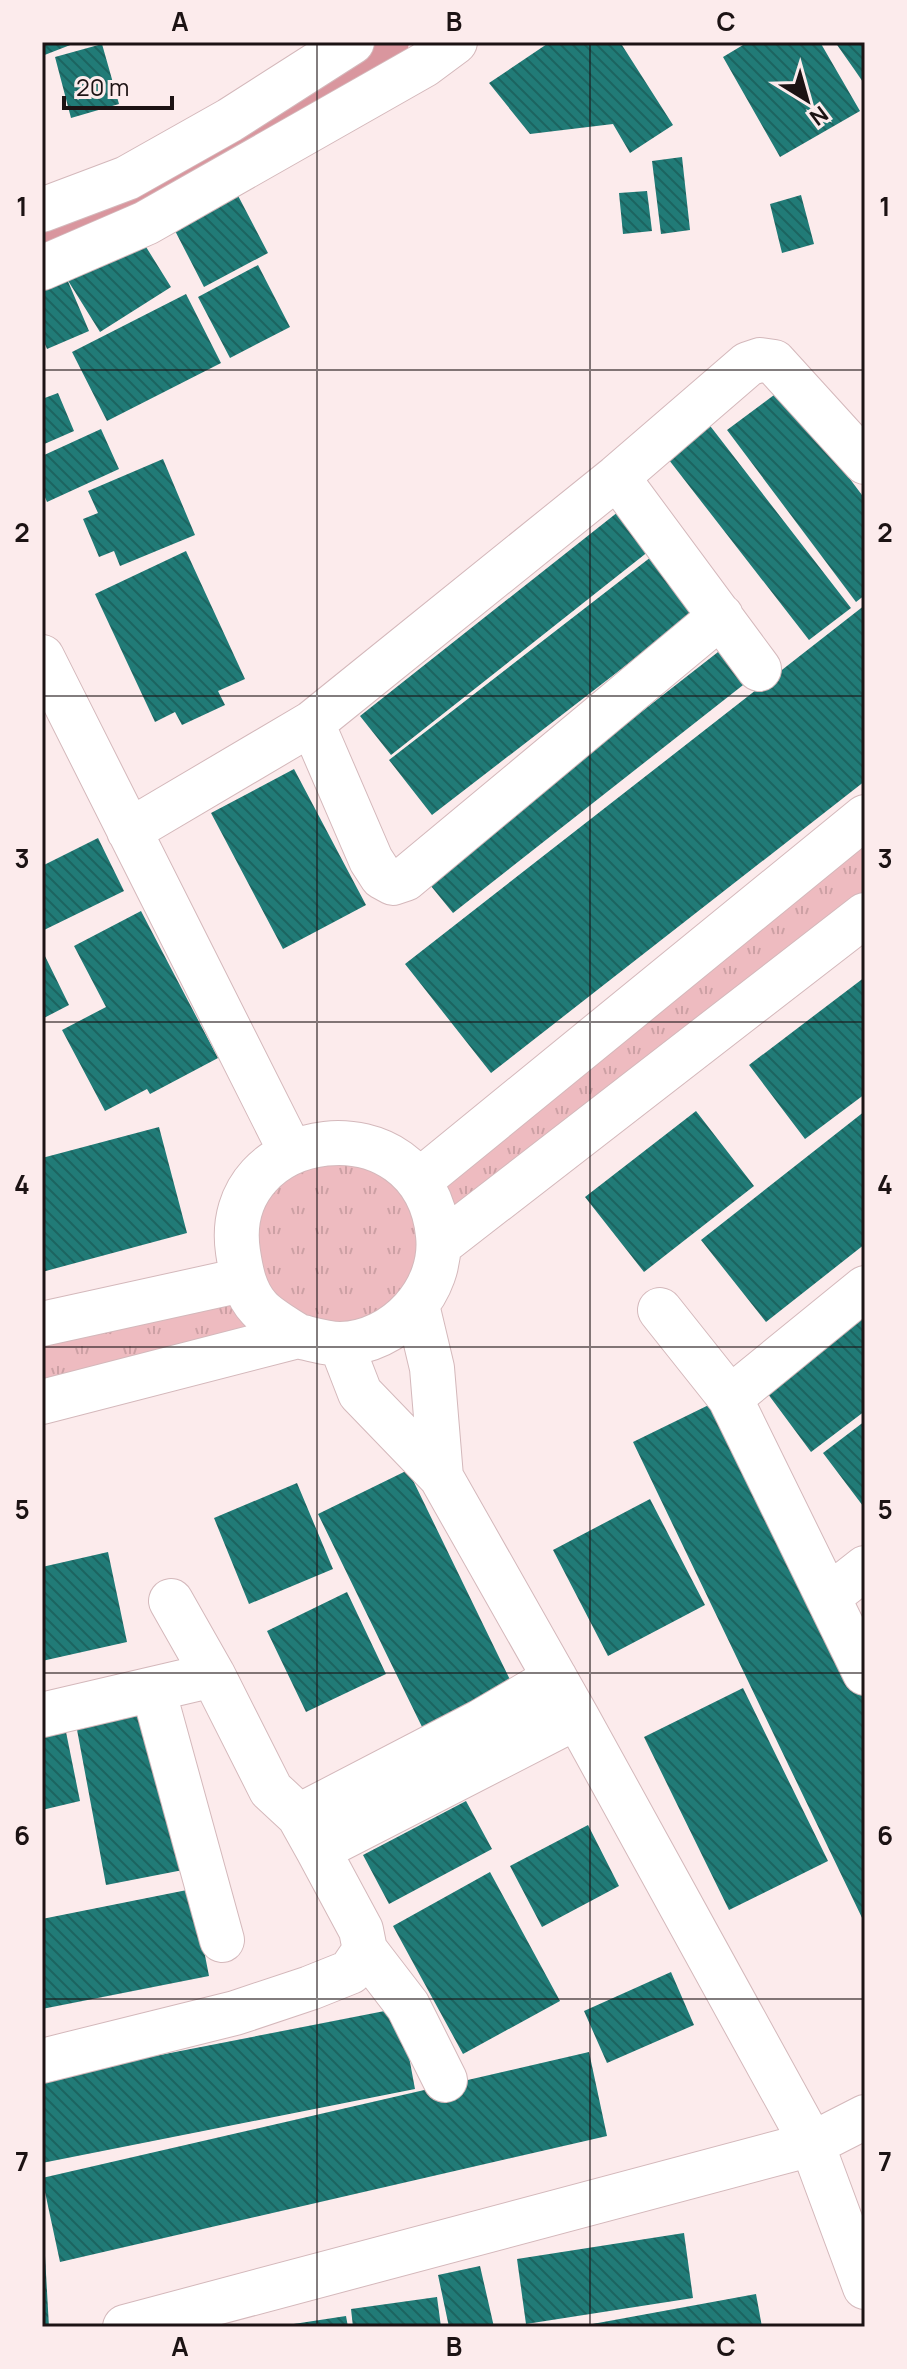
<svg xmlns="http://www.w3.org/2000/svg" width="907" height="2369" font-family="Manrope,sans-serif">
  <defs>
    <pattern id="grass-tufts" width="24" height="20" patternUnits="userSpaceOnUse" patternTransform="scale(2)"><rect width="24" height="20" fill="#eebbc0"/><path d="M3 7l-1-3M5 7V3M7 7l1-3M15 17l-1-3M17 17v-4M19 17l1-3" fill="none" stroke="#cca0a4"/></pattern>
    <pattern id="building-back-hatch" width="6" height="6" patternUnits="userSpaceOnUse" patternTransform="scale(2)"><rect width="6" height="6" fill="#217b77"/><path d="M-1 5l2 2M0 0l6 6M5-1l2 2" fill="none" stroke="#1c6460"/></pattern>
  </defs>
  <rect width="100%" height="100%" fill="#fcebec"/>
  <!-- grass -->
  <path fill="url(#grass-tufts)" d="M865,817V915L522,1183L417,1305L42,1402V1324L242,1280L235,1234L291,1152L419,1180Z"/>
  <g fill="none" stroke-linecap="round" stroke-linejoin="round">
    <!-- canal -->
    <path stroke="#d9969e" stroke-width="38" d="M42,246L244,144L390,42"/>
  </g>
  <!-- building -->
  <path fill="url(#building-back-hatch)" d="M42,42H78L42,56Z
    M550,42H620L673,125L630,153L613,124L530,134L489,83Z
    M748,42H820L860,111L780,157L723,57Z
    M835,42H865V85L854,69Z
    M102,44L119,104L71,118L55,57Z
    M682,157L690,230L661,234L652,161Z
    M234,188L268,253L204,287L170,221Z
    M647,191L652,231L623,234L619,193Z
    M801,195L814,244L782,253L770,204Z
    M138,234L171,287L100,332L67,279L89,331L47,349L42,337V289Z
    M258,265L290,327L230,358L198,297Z
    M186,294L221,363L107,421L72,352Z
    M782,389L865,499V595L856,602L727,430Z
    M58,393L74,431L42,445V399Z
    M704,418L851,608L809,640L662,451Z
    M101,429L119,469L47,502L42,490V456Z
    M163,459L195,535L120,566L114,551L99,557L83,519L98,513L88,491Z
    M623,508L654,547L391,755L360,716Z
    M660,550L703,606L432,815L389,760Z
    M186,551L245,679L218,691L225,705L182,725L175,712L155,722L95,594Z
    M865,605V781L491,1073L405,964Z
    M727,645L752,678L453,913L426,880Z
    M294,769L366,905L283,949L211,813Z
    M98,838L124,891L42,931V866Z
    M141,911L218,1058L150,1094L147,1089L105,1111L62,1030L106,1007L74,946Z
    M42,950L69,1005L42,1019Z
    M865,977V1094L805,1139L749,1065Z
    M696,1111L754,1186L644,1272L585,1197Z
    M865,1111V1244L766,1322L701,1240Z
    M159,1127L187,1233L42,1272V1158Z
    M865,1314V1411L811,1452L765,1390Z
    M721,1399L865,1698V1924L633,1442Z
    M865,1421V1505L863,1506L823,1453Z
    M408,1470L515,1690L425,1733L318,1514Z
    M297,1483L333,1569L249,1604L214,1518Z
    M650,1499L705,1605L608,1656L553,1550Z
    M108,1552L127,1642L42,1661V1567Z
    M347,1592L386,1674L306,1712L267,1631Z
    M743,1688L828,1861L729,1910L644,1737Z
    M151,1704L183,1870L106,1885L75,1719Z
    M66,1732L80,1801L42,1810V1737Z
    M466,1801L492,1849L389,1904L363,1855Z
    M588,1825L619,1886L542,1927L510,1866Z
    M490,1872L560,2001L463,2054L393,1926Z
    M192,1889L209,1976L42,2009V1919Z
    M671,1972L694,2025L607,2063L584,2011Z
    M400,2008L415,2089L42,2163V2078Z
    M589,2052L607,2136L60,2262L42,2178Z
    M684,2233L693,2298L526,2324L517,2259Z
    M42,2238H44L49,2327H42Z
    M480,2266L494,2327H449L438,2275Z
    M756,2294L762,2327H588L587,2325Z
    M437,2297L441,2327H353L351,2309Z
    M346,2316L348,2327H287V2325Z"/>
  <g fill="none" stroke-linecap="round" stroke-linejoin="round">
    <!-- minor casing -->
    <g stroke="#d4b8bb" stroke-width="46">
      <path id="minor" d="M42,210L127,178L230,120L352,42
        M42,268L146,223L424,65L455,42
        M617,477L759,669
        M42,657L291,1152
        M312,723L371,860L382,877L393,883L405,879L721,616
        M129,831L312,723L617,477L748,364L760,360L774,362L865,462
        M419,1181L865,817
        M439,1245L865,915
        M417,1305L432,1368L441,1477
        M660,1310L730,1398L865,1673
        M42,1324L242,1280
        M341,1344L360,1393L441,1477L577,1717L812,2144L865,2287
        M730,1398L865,1288
        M42,1402L298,1336C311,1339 327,1344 340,1344C396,1343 444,1290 438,1235C424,1097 219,1124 238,1252C241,1272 245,1293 259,1308C269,1319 286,1328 298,1336
        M828,1597L865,1568
        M171,1601L213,1675
        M153,1689L222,1940
        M42,1715L213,1675L271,1790L299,1816L318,1850L361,1930L365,1950L350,1972L310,1988L235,2013L42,2061
        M299,1816L480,1722L555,1678
        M318,1850L577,1717
        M365,1950L408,2006L445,2080
        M125,2327L812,2144L865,2117"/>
    </g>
    <!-- minor -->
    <use href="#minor" stroke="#fff" stroke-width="44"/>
  </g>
  <!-- grid -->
  <path fill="none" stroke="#1c1314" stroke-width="2" stroke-opacity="0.55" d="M317,42V2327M590,42V2327M42,370H865M42,696H865M42,1022H865M42,1347H865M42,1673H865M42,1999H865"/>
  <!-- border -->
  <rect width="907" height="2369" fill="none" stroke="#fcebec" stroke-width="88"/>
  <!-- north arrow -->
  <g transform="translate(807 100) rotate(143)" stroke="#fcebec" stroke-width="6" paint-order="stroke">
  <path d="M0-6L14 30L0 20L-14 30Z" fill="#1c1314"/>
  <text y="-12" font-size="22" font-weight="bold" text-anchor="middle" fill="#1c1314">N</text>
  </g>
  <!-- scale -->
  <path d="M64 96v12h108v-12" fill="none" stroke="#1c1314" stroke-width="4"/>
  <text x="76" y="96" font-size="24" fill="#1c1314" stroke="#fcebec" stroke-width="6" paint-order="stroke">20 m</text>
  <rect x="44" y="44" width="819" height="2281" fill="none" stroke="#1c1314" stroke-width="3"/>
  <g font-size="26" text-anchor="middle" font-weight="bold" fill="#1c1314">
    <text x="180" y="31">A</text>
    <text x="454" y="31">B</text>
    <text x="726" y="31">C</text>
    <text x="22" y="216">1</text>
    <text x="885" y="216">1</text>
    <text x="22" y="542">2</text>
    <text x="885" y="542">2</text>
    <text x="22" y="868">3</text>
    <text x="885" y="868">3</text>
    <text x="22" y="1194">4</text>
    <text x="885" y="1194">4</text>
    <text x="22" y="1519">5</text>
    <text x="885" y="1519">5</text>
    <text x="22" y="1845">6</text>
    <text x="885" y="1845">6</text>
    <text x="22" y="2171">7</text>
    <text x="885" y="2171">7</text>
    <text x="180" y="2356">A</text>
    <text x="454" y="2356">B</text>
    <text x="726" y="2356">C</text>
  </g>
</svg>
